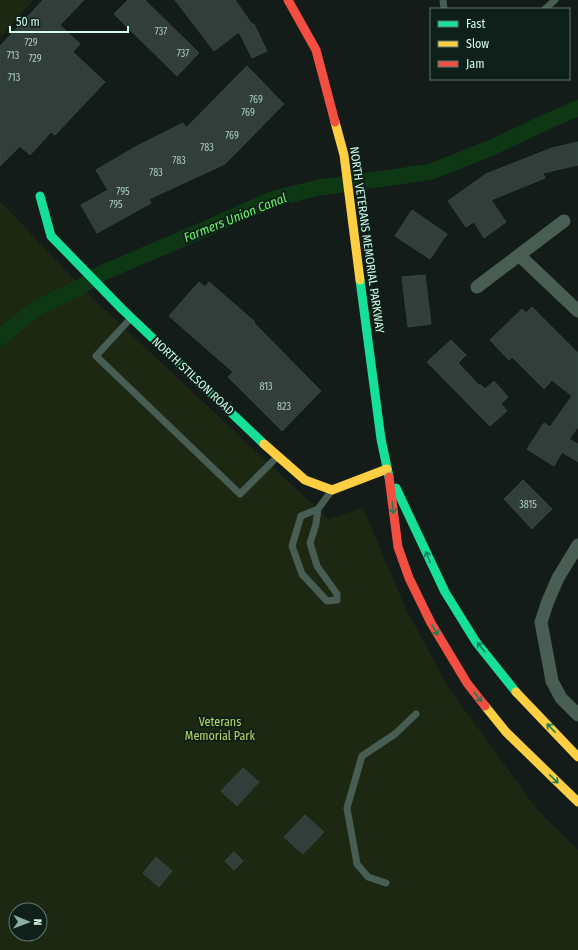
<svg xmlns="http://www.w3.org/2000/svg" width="578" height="950" font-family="'Fira Sans Condensed',sans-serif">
  <rect width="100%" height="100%" fill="#131c19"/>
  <!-- green -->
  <path fill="#1d2813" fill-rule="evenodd" d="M0,0H33L0,38Z
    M0,201L85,291L328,519L363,508L405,607L448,687L539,812L578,850V950H0ZM16,910H40V934H16Z"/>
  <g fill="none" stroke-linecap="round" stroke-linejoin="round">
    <!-- canal -->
    <path stroke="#0e3814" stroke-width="16" d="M0,338L35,309L80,287L102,273L196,233L273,199L317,188L430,172L491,148L548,121L578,108"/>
  </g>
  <!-- building -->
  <path fill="#313e3a" stroke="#354641" d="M43,0H84L60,25L80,44L73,52L105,82L55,135L51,132L30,155L20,146L0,166V46Z
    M128,0H145L199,53L177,76L114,14Z
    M175,0H235L252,24H254L267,51L252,58L239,32L214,51Z
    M247,66L284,104L225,164L149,199L151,203L97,233L81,205L108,190L96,170L137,146L183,123L186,128Z
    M578,142V165L543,173L545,178L491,200L506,222L484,238L474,222L466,227L448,201L486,174L552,148Z
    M412,210L447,234L430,259L395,236Z
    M425,275L431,324L408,327L402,277Z
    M199,282L205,287L209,282L255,322L254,323L321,391L282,431L228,377L233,372L169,316Z
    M532,307L578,353V427L569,439L578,444V462L562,452L554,466L527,449L544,423L550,427L572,396L552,380L544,389L512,357L509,360L490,340L522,309L526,313Z
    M451,340L466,355L458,363L479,385L480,384L485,389L494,381L508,397L501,404L507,411L490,426L427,362Z
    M523,480L552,509L532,529L504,499Z
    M243,768L259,782L237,806L221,791Z
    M305,815L324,832L303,854L284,837Z
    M234,852L243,861L234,870L225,861Z
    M156,857L172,871L159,887L143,873Z"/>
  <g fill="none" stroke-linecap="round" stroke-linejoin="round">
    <!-- lane -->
    <path stroke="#485d53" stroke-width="7" d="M443,0L444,9
      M545,9L555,0
      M131,318L96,356L240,494L277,457
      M318,509L316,524L310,543L317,566L337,594V600L327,601L302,574L292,546L301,516Z
      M318,509L332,490
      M386,883L368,877L357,864L347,808L362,756L395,734L416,714"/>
    <!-- street -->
    <path stroke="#485d53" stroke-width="13" d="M519,255L578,311
      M477,287L564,221
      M578,545L558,578L548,601L541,622L552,681L561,698L578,715"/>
    <!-- fast -->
    <path stroke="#16e098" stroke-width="9" d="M40,196L51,236L122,309L264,444
      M360,280L381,439L389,477
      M396,488L445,592L476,642L516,692"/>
    <!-- slow -->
    <path stroke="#ffcf43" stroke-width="9" d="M335,122L344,155L360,280
      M264,444L305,480L332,490L387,469
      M516,692L578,757
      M485,706L506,732L578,802"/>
    <!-- jam -->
    <path stroke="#f24e42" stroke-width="9" d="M288,0L316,50L335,122
      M389,477L398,547L409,578L431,623L467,683L485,706"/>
  </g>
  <!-- one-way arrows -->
  <defs><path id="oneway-shaft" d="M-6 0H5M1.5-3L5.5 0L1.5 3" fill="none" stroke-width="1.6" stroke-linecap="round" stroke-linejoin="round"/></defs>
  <g stroke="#128059">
    <use href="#oneway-shaft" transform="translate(393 508) rotate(83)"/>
    <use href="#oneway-shaft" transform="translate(428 557) rotate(-112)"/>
    <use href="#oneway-shaft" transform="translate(435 630) rotate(60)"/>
    <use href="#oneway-shaft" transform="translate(481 647) rotate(-128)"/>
    <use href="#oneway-shaft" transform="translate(478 697) rotate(51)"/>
    <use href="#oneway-shaft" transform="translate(551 728) rotate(-134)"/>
    <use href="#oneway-shaft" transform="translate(554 779) rotate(44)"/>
  </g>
  <g text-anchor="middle" stroke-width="4" stroke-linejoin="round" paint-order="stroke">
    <!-- number labels -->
    <g font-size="10" fill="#a9ccbf">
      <text x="161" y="35">737</text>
      <text x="31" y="46">729</text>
      <text x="183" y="57">737</text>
      <text x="13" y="59">713</text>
      <text x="35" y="62">729</text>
      <text x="14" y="81">713</text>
      <text x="256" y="103">769</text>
      <text x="248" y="116">769</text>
      <text x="232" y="139">769</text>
      <text x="207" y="151">783</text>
      <text x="179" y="164">783</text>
      <text x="156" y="176">783</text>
      <text x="123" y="195">795</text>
      <text x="116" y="208">795</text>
      <text x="266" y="390">813</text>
      <text x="284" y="410">823</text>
      <text x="528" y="508">3815</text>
    </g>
    <!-- street labels -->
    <g font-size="12" fill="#d1fceb" stroke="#0f201a">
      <text transform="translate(367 240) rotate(82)" y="4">NORTH VETERANS MEMORIAL PARKWAY</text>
      <text transform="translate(193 376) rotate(43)" y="4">NORTH STILSON ROAD</text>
    </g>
    <!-- park labels -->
    <g font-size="12" fill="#b9d663" stroke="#0f201a">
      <text x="220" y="726">Veterans<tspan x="220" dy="14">Memorial Park</tspan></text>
    </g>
    <!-- water labels -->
    <g font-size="13" font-style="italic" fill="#6bf467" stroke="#0f201a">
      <text transform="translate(235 217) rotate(-22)" y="5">Farmers Union Canal</text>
    </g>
  </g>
  <!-- legend -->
  <rect x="430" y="8" width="140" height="72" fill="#0f201a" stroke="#5d786e"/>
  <rect x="438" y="21" width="20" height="6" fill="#16e098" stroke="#5d786e"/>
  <text x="466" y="28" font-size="12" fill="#d1fceb">Fast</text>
  <rect x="438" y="41" width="20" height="6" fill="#ffcf43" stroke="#5d786e"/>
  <text x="466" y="48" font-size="12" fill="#d1fceb">Slow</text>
  <rect x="438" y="61" width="20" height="6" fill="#f24e42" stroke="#5d786e"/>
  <text x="466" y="68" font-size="12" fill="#d1fceb">Jam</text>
  <!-- north arrow -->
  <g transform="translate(28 922) rotate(91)"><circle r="19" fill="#0f201a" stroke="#5d786e"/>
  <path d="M0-3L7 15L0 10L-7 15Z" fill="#8eaea2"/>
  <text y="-6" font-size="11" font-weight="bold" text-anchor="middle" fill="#d1fceb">N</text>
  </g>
  <!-- scale -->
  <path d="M10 26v6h118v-6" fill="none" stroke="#d1fceb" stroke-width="2"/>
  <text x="16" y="26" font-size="12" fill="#d1fceb" stroke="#0f201a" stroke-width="3" paint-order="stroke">50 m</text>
</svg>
